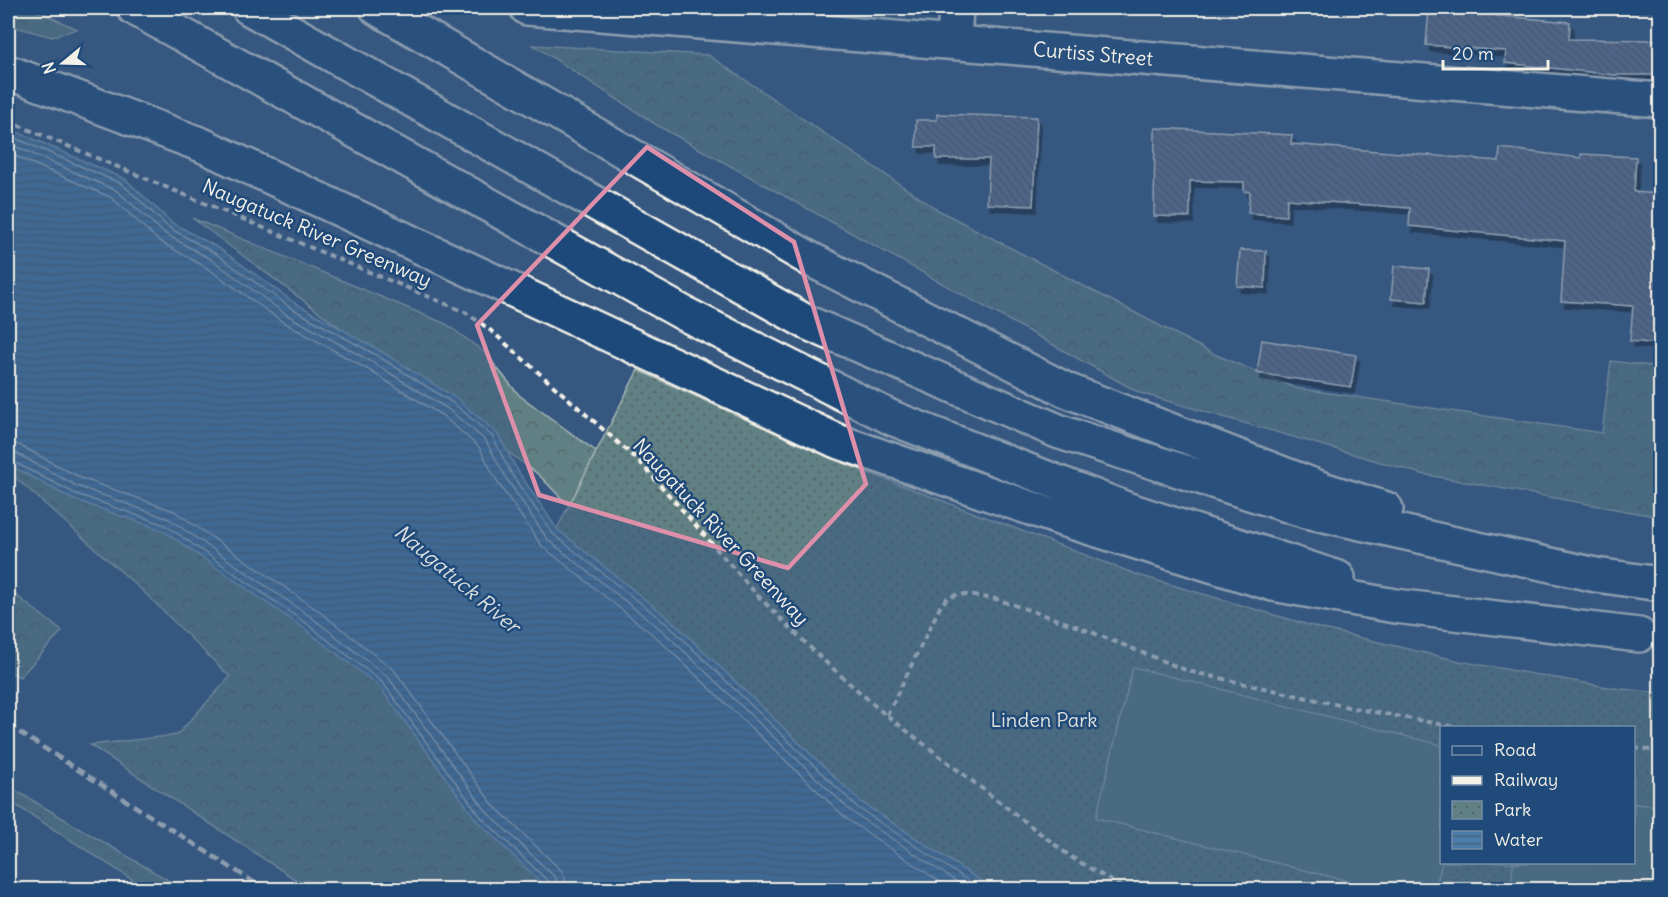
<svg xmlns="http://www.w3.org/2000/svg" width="1668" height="897" font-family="Delius,sans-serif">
  <defs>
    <pattern id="forest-crowns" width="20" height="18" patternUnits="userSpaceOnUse" patternTransform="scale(1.5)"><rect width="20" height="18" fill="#608084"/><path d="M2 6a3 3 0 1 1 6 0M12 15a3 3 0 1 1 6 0" fill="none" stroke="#566768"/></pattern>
    <pattern id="park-dots" width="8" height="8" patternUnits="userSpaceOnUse" patternTransform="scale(1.5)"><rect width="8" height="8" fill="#608084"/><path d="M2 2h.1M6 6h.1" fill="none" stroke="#566768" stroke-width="1.8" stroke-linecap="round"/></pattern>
    <pattern id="water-rules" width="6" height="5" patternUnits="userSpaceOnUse" patternTransform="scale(1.5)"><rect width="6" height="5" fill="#4b7ba8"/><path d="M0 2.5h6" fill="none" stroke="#4a647c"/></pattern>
    <pattern id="building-back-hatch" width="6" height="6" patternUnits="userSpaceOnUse" patternTransform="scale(1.5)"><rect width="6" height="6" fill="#6d758e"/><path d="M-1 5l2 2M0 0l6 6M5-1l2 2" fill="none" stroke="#5b5e6a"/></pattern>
    <filter id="shadow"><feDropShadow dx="3.5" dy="6" stdDeviation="0" flood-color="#0009"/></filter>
  </defs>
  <rect width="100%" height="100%" fill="#365780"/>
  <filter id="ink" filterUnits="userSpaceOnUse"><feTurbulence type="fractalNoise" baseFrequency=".0167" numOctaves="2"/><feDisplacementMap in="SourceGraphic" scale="12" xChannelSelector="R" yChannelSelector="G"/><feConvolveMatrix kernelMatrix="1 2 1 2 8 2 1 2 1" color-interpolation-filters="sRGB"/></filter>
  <g filter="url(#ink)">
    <!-- forest -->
    <path fill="url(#forest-crowns)" stroke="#aab8b6" stroke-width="1.5" d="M8,8H30L77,29L52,37L8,25Z
      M533,45L708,55L938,210L1214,354L1295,388L1602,433L1611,361L1660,367V517L1422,474L1140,393L660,127Z
      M192,218L446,324L484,352L519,395L635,480L663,604L539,475Z
      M8,444L375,645L565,889H310L90,745L177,735L230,677L145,593L8,471Z
      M8,589L62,631L20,677L8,671Z
      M8,786L183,889H147L8,800Z"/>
    <!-- park -->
    <path fill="url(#park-dots)" stroke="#aab8b6" stroke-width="1.5" fill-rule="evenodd" d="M638,370L830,458L1138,575L1319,628L1459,661L1613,688L1660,693V889H993L861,802L672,621L557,529ZM1442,728H1634V862H1442Z"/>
    <!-- pitch -->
    <path fill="#608084" stroke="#aab8b6" stroke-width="1.5" d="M1133,667L1441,745L1442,863L1435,889H1380L1096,818Z
      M1634,804L1660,806V889H1511L1513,863L1634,862Z"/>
    <!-- water -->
    <path fill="url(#water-rules)" stroke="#8faac2" stroke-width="1.5" d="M8,128L125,179L171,222L220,249L295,303L379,350L456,398L497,433L518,471L557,529L672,621L861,802L993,889H548L477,821L380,687L303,628L162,530L72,499L8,464Z"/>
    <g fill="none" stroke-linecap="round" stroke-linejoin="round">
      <!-- shore -->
      <path stroke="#b0c2ce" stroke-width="1.5" d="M8,135L122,184L168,227L216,254L291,308L376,355L453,403L492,436L512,475L553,534L668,625L857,807L982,890
        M8,143L117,191L164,233L212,260L287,315L372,362L448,409L486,441L506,478L548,540L663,631L852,812L969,890
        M8,153L112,198L159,241L207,268L283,322L367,369L443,416L479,447L498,483L542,546L657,638L847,819L952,890
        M8,442L19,445L81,478L174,511L316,609L394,670L494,806L562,871L569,890
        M8,451L16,453L77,486L169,519L311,617L388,677L487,812L556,878L560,890
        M8,459L74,493L165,525L306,623L383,683L481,817L550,883L552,890"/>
    </g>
    <!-- building -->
    <path fill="url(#building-back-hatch)" stroke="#f4f1e8" stroke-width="1.5" filter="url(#shadow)" d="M1429,8H1467V13L1570,22L1569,39L1660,40V75H1615L1505,63L1506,51L1426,45Z
      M937,114L1037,117L1033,206L987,204L989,159H936V147H916V120H937Z
      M1155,128L1292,135L1291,144L1499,161L1500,148L1581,158V154L1636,157L1634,192L1660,194V344L1630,341L1633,306L1561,301L1565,241L1409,226L1410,208L1287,199L1286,216L1248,213L1250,192L1244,191V182L1190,181V217L1154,216Z
      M1240,250L1266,251L1265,288L1237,286Z
      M1394,266L1429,269L1426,302L1391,299Z
      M1262,340L1356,355L1351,387L1257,373Z"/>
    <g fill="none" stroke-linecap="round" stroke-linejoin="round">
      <!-- minor casing -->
      <g stroke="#f4f1e8" stroke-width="38">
        <g id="minor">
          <path id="s1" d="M527,8L1660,100"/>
          <path d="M954,41L956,8"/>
        </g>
      </g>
      <!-- motorway casing -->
      <g stroke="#f4f1e8" stroke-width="38">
        <path id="motorway" d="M134,8L685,314L892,418L1126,509L1338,578
          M249,8L808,323L1060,432L1306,511L1596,575L1660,584
          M377,8L810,259L1066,390L1322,489L1386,509
          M8,72L202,145L837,441L1062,519L1273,584L1395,606L1639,635"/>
      </g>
      <!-- path -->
      <path stroke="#f4f1e8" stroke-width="4" stroke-dasharray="6 4.5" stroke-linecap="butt" d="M8,121L465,312L489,329L639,461L758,596L821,658L881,711L1071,857L1127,890
        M887,715L940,607L947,598L959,594L996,599L1076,626L1188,671L1348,707L1460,728
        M1634,748L1660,751"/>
      <!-- minor -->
      <use href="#minor" stroke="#1f4a7a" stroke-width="33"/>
      <!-- motorway -->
      <use href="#motorway" stroke="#1f4a7a" stroke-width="33"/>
      <!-- rail -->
      <path stroke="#f4f1e8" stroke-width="4.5" stroke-dasharray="9 4.5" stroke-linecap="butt" d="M8,725L266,890"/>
    </g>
  </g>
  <!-- marked area -->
  <path d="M0 0H1668V897H0ZM647,147L794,242L866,484L788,568L539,495L477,325Z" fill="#365780" fill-opacity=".55" fill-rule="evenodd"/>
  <path fill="none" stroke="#de8fa9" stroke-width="4.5" stroke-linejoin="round" d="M647,147L794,242L866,484L788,568L539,495L477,325Z"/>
  <g text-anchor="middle" stroke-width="5" stroke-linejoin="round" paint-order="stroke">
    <!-- street labels -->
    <g font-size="20" fill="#f4f1e8" stroke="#1f4a7a">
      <text dy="7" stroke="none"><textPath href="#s1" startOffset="568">Curtiss Street</textPath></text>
      <text transform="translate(317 233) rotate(23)" y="7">Naugatuck River Greenway</text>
      <text transform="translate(721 532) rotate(47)" y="7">Naugatuck River Greenway</text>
    </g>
    <!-- park labels -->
    <g font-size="20" fill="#dee0d9" stroke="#1f4a7a">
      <text x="1044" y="727">Linden Park</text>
    </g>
    <!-- water labels -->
    <g font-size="21" font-style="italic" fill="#dbdfde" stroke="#1f4a7a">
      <text transform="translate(457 579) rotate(40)" y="7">Naugatuck River</text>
    </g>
  </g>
  <!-- margin -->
  <rect width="1668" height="897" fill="none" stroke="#1f4a7a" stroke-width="30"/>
  <rect x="15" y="15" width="1638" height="867" fill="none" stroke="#f4f1e8" stroke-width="2" filter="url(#ink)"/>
  <!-- legend -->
  <rect x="1440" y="726" width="195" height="138" fill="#1f4a7a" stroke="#748da6" stroke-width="1.5"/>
  <rect x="1452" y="746" width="30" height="9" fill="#1f4a7a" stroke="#748da6" stroke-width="1.5"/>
  <text x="1494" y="756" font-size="18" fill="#f4f1e8">Road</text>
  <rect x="1452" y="776" width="30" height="9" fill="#f4f1e8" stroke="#748da6" stroke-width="1.5"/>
  <text x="1494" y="786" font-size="18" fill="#f4f1e8">Railway</text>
  <rect x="1452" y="801" width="30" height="18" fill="url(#park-dots)" stroke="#748da6" stroke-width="1.5"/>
  <text x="1494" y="816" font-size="18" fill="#f4f1e8">Park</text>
  <rect x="1452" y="831" width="30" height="18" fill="url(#water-rules)" stroke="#748da6" stroke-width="1.5"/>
  <text x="1494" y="846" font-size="18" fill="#f4f1e8">Water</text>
  <!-- north arrow -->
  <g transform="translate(63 63) rotate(251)" stroke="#1f4a7a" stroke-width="4.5" paint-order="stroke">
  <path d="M0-4.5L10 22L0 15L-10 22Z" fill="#f4f1e8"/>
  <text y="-9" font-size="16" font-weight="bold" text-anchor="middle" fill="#f4f1e8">N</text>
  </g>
  <!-- scale -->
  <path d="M1443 60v9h105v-9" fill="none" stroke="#f4f1e8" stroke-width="3"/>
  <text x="1452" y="60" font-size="18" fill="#f4f1e8" stroke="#1f4a7a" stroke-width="4.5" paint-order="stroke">20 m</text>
</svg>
